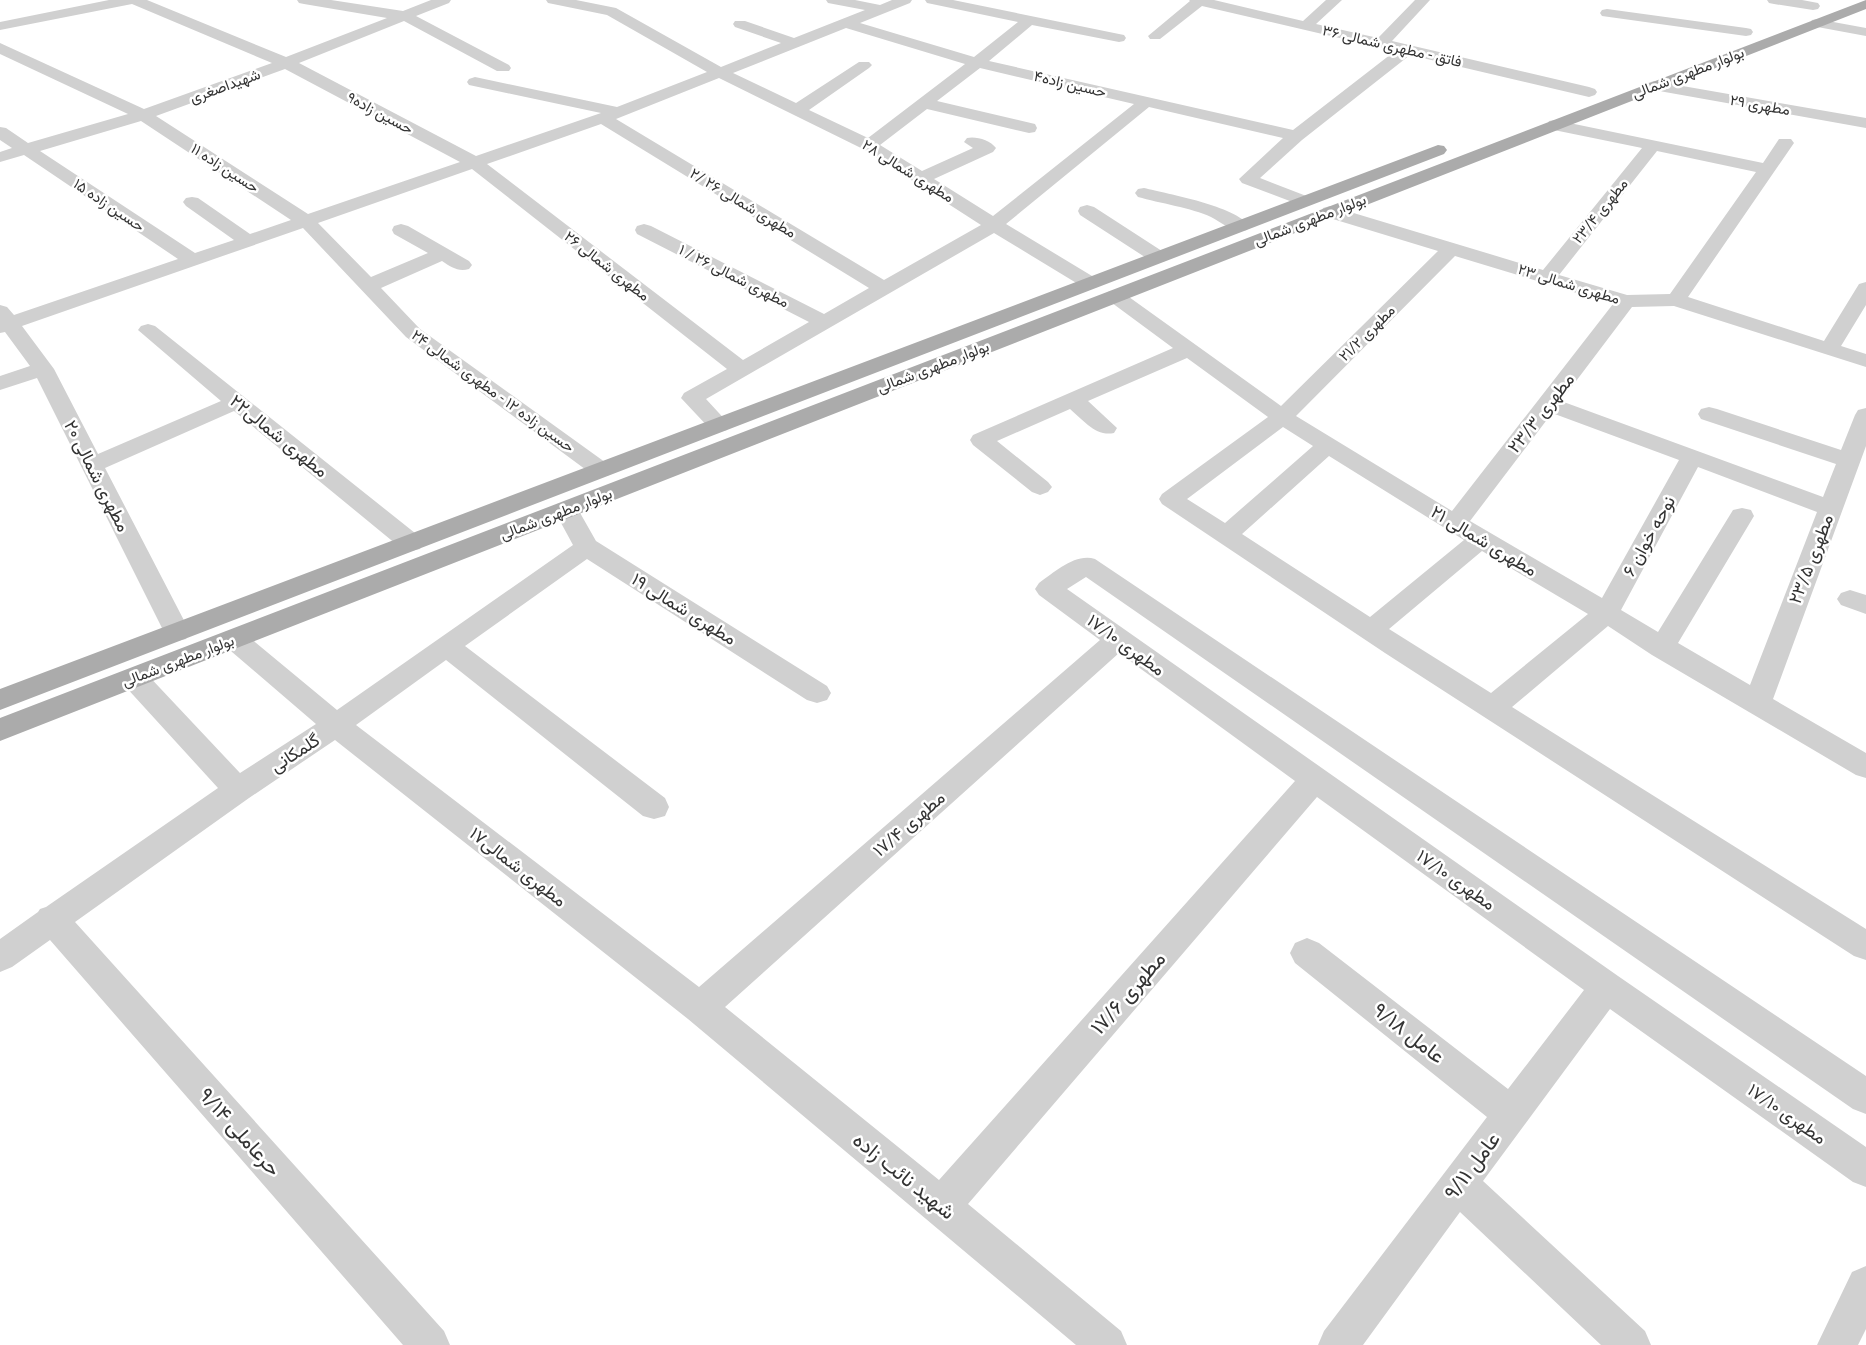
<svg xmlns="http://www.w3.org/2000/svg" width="1866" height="1345" font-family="Roboto,Vazirmatn,sans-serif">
  <rect width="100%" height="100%" fill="#fff"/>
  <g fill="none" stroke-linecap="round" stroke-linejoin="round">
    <!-- minor -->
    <path fill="#d0d0d0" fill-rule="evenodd" d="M109,0H147L286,57L387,18L304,4L299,3L297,0H331L403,11L431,0H451L449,3L416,16L509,65L511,68L509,71H497L404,21L299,63L476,156L601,113L469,85L467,82L469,79L475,77L617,107L707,72L607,15L553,4L548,3L546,0H576L616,8L721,67L781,43L735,27L733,24L735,21H745L794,38L865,10L828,3L826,0H855L880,5L892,0H912L910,3L860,23L974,57L1018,22L932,4L927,3L925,0H953L1119,34L1124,35L1126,38L1124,41L1119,42L1032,25L989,61L1293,130L1395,51L1202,6L1160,39H1150L1148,36L1190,1L1189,0H1214L1303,21L1326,0H1342L1316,24L1378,38L1415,0H1430L1392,41L1589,87L1595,89L1597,92L1595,95L1589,97L1410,55L1302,140L1260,178L1309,197L1312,201L1309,205L1303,206L1242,183L1239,179L1283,138L1149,107L1006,224L1097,279L1100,283L1097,287L1090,289L1083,287L994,233L706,399L730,425L727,430L719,432L711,430L681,398L684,393L727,369L472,169L318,223L371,277L428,253L394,234L392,230L394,226L401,224L408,226L469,261L472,265L469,269C458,272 451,267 442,261L381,288L420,329L609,465L613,470L609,475L601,477L593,475L406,337L303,228L22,326L54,369L98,454L221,401L138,330L141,326L148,324L155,326L420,537L423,543L420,549L411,551L402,549L234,411L105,468L190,632L186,639L177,641L168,639L164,632L37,378L0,390V376L30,366L5,332L0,333V305L7,307L14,315L178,259L24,155L0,162V152L12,148L0,140V127L6,128L28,143L128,114L0,54V43L144,109L272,63L132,4L0,30V22ZM846,28L965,64L868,138L809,110L869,68L872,65L869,62H859L796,103L733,73ZM980,68L1134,104L993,216L934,179L993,152L996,148C990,140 976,136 967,138L964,142L973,148L922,171L880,145L927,109L1029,133L1035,132L1037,128L1035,124L937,101ZM285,69L460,162L308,214L156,116ZM719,78L863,149L981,225L884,280L616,119ZM141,121L291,220L250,234L198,198L192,197L186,198L183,202L186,206L234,240L195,253L40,151ZM601,124L869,288L824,314L651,226L644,224L637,226L635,230L637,234L809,322L743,360L487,164Z
      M1767,0H1802L1818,3L1820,6L1818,9L1813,10L1774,4L1769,3Z
      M1607,9L1746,28L1751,29L1753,32L1751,35L1746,36L1602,16L1600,13L1602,10Z
      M1817,19L1866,28V36L1812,26L1810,23L1812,20Z
      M1654,81L1866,118V128L1648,89L1646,86L1648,83Z
      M1555,120L1763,163L1779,139H1791L1794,143L1688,297L1824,341L1859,284L1866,282V305L1841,346L1866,354V367L1674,306L1632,307L1561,401L1823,497L1836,464L1701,419L1698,414L1701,409L1709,407L1717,409L1841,450L1855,415L1858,410L1866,408V446L1773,699L1866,753V778L1856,775L1652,655L1608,626L1512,707L1866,929V960L1854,956L1385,653L1162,504L1159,499L1162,494L1268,417L1187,358L1088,401L1117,428L1114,433C1096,437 1083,420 1070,409L997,441L1048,482L1052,487L1048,492L1040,495L1032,492L973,445L970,440L973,435L1173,348L1108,300L1105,296L1108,292L1115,290L1122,292L1281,406L1438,251L1323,216L1321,212L1323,208L1330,206L1337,208L1543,270L1642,148L1549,129L1547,125L1549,121ZM1657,151L1756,172L1670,294L1627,295L1559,275ZM1455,256L1613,304L1452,511L1296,416ZM1552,413L1679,460L1602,598L1470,521ZM1283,427L1313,446L1225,523L1187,499ZM1329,456L1464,540L1370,617L1242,534ZM1698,467L1817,512L1750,685L1678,643L1754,516L1751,510L1742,508L1733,510L1658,632L1621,610ZM1482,551L1588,614L1491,693L1389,629Z
      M1144,188C1168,194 1236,206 1249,226L1247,230C1233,233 1222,223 1211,217C1192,208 1159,203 1138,197L1135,193L1138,189Z
      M1087,205L1094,207L1165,253L1168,257L1165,261L1158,263L1151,261L1080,215L1078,211L1080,207Z
      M566,502L575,504L596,541L827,686L831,693L827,700L817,703L807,700L587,559L465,646L665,798L669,807L665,816L654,819L643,816L446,660L356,725L699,987L1100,640L1039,595L1035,589L1039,583C1055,572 1075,553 1095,559L1866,1076V1114L1853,1109L1086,577L1067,589L1618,976L1866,1147V1187L1853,1182L1610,1009L1483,1181L1645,1331L1651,1345H1601L1460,1212L1363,1345H1318L1324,1331L1487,1117L1295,963L1290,953L1295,943L1307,938L1319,943L1508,1089L1584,990L1317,797L968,1204L1121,1331L1127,1345H1076L688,1019L335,740L249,798L75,922L444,1331L450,1345H403L50,940L12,967L0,972V939L38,912L40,909L46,907L218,788L124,685L120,678L124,671L134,668L144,671L240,773L316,724L225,646L221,639L225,632L234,629L243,632L337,710L573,545L554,510L557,504ZM1119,653L1295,781L939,1180L725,1007Z
      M1850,590L1866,595V614L1841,605L1837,599L1841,593Z
      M1866,1266V1329L1858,1345H1817L1852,1272Z"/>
    <!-- major -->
    <path fill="#ababab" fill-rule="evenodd" d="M1866,0V9L0,741V718Z
      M1438,145L1444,146L1447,150L1444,154L0,710V689Z"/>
  </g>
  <g text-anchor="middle" stroke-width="5" stroke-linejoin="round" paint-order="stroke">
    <!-- far-street labels -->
    <g font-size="15" fill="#333" stroke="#fff">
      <text transform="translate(1392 46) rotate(13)" y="5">فاتق - مطهری شمالی ۳۶</text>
      <text transform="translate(1688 73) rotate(-21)" y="5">بولوار مطهری شمالی</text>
      <text transform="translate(1070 84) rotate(13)" y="5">حسین زاده۴</text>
      <text transform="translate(225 86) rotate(-20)" y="5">شهیداصغری</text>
      <text transform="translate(1760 105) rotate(10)" y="5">مطهری ۲۹</text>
      <text transform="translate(380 113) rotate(28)" y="5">حسین زاده۹</text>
      <text transform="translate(225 168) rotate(33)" y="5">حسین زاده ۱۱</text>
      <text transform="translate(908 171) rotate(32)" y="5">مطهری شمالی ۲۸</text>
      <text transform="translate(743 203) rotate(31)" y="5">مطهری شمالی ۲۶ /۲</text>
      <text transform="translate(109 205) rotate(34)" y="5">حسین زاده ۱۵</text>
      <text transform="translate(1600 211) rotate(-51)" y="5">مطهری ۲۳/۴</text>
      <text transform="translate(1310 220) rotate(-21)" y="5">بولوار مطهری شمالی</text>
      <text transform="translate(607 266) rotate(38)" y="5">مطهری شمالی ۲۶</text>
      <text transform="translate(734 276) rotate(27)" y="5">مطهری شمالی ۲۶ / ۱</text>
      <text transform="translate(1569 284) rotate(17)" y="5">مطهری شمالی ۲۳</text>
      <text transform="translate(1367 333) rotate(-45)" y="5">مطهری ۲۱/۲</text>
      <text transform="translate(933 367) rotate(-21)" y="5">بولوار مطهری شمالی</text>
      <text transform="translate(493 391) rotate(36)" y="5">حسین زاده ۱۲ - مطهری شمالی ۲۴</text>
      <text transform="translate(556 514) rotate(-21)" y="5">بولوار مطهری شمالی</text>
      <text transform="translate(178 661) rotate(-21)" y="5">بولوار مطهری شمالی</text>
    </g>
    <!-- street labels -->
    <g font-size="18" fill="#333" stroke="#fff">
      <text transform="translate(1541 413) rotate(-52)" y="6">مطهری ۲۳/۳</text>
      <text transform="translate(279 436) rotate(39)" y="6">مطهری شمالی۲۲</text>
      <text transform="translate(97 476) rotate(63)" y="6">مطهری شمالی ۲۰</text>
      <text transform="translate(1649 536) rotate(-61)" y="6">نوحه خوان ۶</text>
      <text transform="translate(1484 541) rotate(31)" y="6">مطهری شمالی ۲۱</text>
      <text transform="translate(1811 559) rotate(-69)" y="6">مطهری ۲۳/۵</text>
      <text transform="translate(684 609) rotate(32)" y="6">مطهری شمالی ۱۹</text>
      <text transform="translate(1126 645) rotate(36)" y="6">مطهری ۱۷/۱۰</text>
      <text transform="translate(295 753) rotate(-33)" y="6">گلمکانی</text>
      <text transform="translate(909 824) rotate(-41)" y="6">مطهری ۱۷/۴</text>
      <text transform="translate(518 867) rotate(38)" y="6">مطهری شمالی۱۷</text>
      <text transform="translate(1456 880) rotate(35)" y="6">مطهری ۱۷/۱۰</text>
      <text transform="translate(1787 1114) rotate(35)" y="6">مطهری ۱۷/۱۰</text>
    </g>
    <!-- near-street labels -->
    <g font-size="21" fill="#333" stroke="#fff">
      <text transform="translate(1128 993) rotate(-49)" y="7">مطهری ۱۷/۶</text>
      <text transform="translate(1409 1033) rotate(38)" y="7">عامل ۹/۱۸</text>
      <text transform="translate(240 1132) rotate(48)" y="7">حرعاملی ۹/۱۴</text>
      <text transform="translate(1472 1166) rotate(-53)" y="7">عامل ۹/۱۱</text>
      <text transform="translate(904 1176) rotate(39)" y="7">شهید نائب زاده</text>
    </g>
  </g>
</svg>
